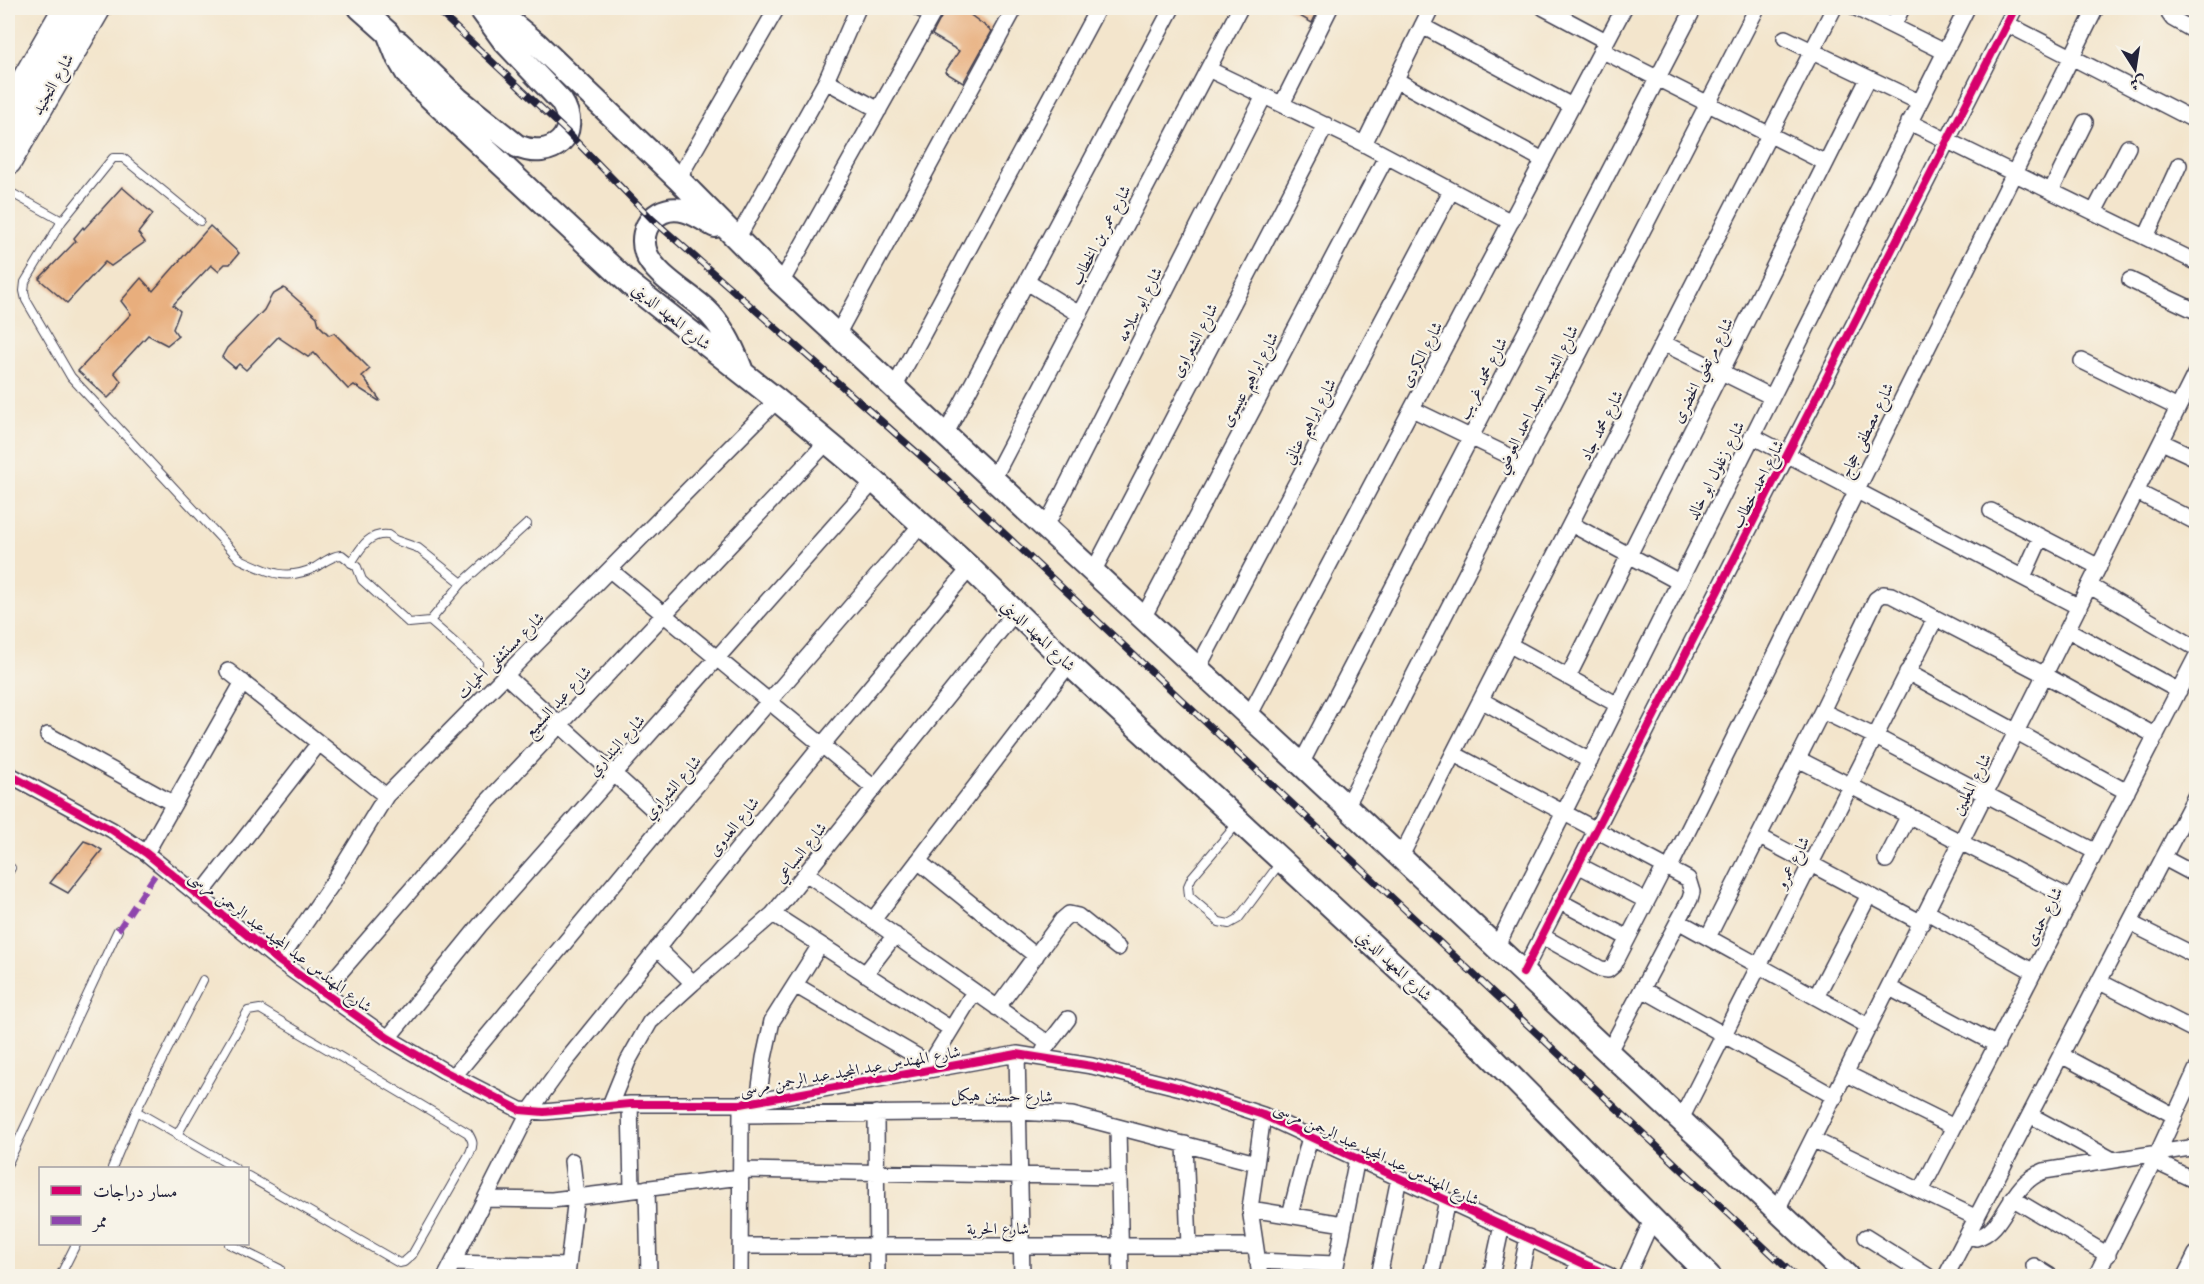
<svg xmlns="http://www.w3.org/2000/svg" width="2204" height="1284" font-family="'Old Standard TT',Amiri,serif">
  <rect width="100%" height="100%" fill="#f7f3e8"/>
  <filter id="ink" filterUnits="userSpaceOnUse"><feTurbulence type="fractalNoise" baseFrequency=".0167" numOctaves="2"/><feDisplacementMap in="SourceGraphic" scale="12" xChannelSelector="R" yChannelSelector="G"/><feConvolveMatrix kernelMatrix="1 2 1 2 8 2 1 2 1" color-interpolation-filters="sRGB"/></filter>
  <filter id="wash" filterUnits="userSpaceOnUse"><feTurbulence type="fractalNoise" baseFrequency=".008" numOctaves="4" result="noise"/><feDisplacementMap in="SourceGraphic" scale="24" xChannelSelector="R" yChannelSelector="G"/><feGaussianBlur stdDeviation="1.35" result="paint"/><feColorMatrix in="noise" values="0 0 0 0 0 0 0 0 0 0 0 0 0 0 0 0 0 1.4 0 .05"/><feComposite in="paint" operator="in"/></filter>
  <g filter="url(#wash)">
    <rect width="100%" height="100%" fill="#f3e5cc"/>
    <g id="blocks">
      <!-- building -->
      <path fill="#e8ae7d" d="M946,8H961L992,31L963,83L945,72L959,51L932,35Z
        M1286,8H1319L1312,23Z
        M122,187L153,214L138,233L145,242L111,266L105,262L67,303L39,279L76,241L74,238L83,227L84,229Z
        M210,226L239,253L230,264H225L218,271L211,265L173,305L180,311L173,329L178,336L167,345L148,335L114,372L121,381L118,388L108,398L78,371L131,314L121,301L141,278L153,291Z
        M284,288L317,317L319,325L329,335L334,333L370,369L362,376L380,400L379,401L354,385L348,389L314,353L308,357L278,337L246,370L239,364L235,368L222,357L227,348L264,310L272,295Z
        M84,841L92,844L102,850L68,893L50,883Z"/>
    </g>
  </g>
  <g filter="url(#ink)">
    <use href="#blocks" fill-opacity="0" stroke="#413f51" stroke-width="1.5"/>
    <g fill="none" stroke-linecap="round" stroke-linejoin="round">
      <!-- lane casing -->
      <g stroke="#413f51" stroke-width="10">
        <path id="lane" d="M8,191L62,221L25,282L24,291L26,300L71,377L240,559C268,572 286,582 316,567C324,562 333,555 342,555L357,567L362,580L409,623L430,621L478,663
          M62,221L113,158H123L200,221
          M351,563C361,548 368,533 388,535L395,540L418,548L462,583
          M430,621L462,583L527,524
          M1237,824L1192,877L1188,886L1189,896L1219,922L1229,924L1238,919L1280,863
          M8,873L11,868
          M136,1111L235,1168
          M177,1135L248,1011L260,1009L468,1133C473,1141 474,1144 470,1153L412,1255L404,1262L399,1263L248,1176
          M8,1163L118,930
          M112,1168L136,1111L203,980
          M229,1244L280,1269
          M60,1276L76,1244"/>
      </g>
      <!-- street casing -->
      <g stroke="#413f51" stroke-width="18">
        <path id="street" d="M918,8L932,15
          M1544,8L1606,41
          M1856,8L1945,52
          M2172,8L2170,15L2173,19L2196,32
          M2007,24L2196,121
          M1422,26L1572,106
          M1893,26L1902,8
          M1785,38L1919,102
          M1601,50L1826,163
          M1208,69L1364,144L1511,222
          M1396,80L1543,160
          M826,81L879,110
          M1282,104L1330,8
          M1909,122L2196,262
          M1364,144L1431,8
          M678,179L777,8
          M2051,191L2085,122
          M2094,212L2128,147
          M2146,237L2179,165
          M737,239L826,81L858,8
          M2130,280L2196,311
          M1027,282L1079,314
          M781,283L936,8
          M837,335L1015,8
          M1663,343L1772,397
          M2082,361L2178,408
          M894,388L1098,8
          M1412,409L1524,463
          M945,435L1172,8
          M1752,436L2079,607
          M2162,442L2196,458
          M993,479L1240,8
          M2137,492L2196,522
          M1991,511L2099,567
          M1571,524L1679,582
          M1045,528L1264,96
          M610,570L874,788
          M1093,572L1326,125
          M2023,577L2041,537
          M2090,586L2196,648
          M1143,618L1386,157
          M2068,630L2179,691
          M1510,645L1618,705
          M1198,668L1451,191
          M228,671L386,796
          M1907,672L2127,792
          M505,675L666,821
          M1568,677L1868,79
          M1481,700L1590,761
          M1822,711L1876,737L2096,852
          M1249,716L1624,8
          M48,735L174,804
          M1454,754L1688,879L1692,892L1690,899L1608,1053
          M1798,759L2072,899
          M1301,764L1694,8
          M10,775L112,830L146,853L279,961L388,1038L444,1071L520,1110L544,1112L630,1104H741L1017,1054L1092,1066L1181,1088L1263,1115L1610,1276
          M1346,807L1757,8
          M1760,837L1922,923
          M146,853L243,682
          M1400,858L1834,8
          M2164,858L2196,875
          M1886,860L1909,815
          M918,861L1036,956
          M1578,865L1647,901
          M1669,869L2096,8
          M806,873L1049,1044
          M199,897L319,743
          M1559,901L1628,938
          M1927,912L2034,972
          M773,914L951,1029
          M873,920L1069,664
          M1678,921L1870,1027
          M2130,923L2196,956
          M1542,936L1601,969L1608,970L1614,965L1665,866
          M1708,937L1822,711L1876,599L1883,594L1891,595L2045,675L2156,736
          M657,948L693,983
          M1496,948L1967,8
          M279,961L332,884L386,796L777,400
          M1523,973L2015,8
          M865,974L895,935
          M2100,982L2196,1031
          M795,985L937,1068
          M1890,988L1997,1045
          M1642,989L1835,1097
          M322,993L488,801L827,442
          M1816,997L1869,895
          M997,1008L1062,920L1069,914L1078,916L1118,948
          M388,1038L480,925L874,481
          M1044,1050L1068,1019
          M1017,1054L1022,1276
          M2061,1055L2175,1116
          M930,1064L974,992
          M1847,1074L1954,1127
          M454,1076L666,821L921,525
          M758,1101L764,1058L772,1021L820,945
          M630,1104L632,1189
          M610,1105L628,1061L650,1022L693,983L773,914L1015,612
          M876,1113L877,1276
          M741,1115L1018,1112L1072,1115L1256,1163
          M2030,1115L2113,1160
          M1680,1121L1935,619
          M1118,1127L1121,1276
          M1814,1140L1977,1218
          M1185,1144L1189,1246
          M2154,1161L2196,1181
          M741,1170L1119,1177
          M647,1188L649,1276
          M1921,1191L2196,657
          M2012,1198L2108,1255
          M485,1199L552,1200L741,1177
          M1250,1209L1344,1224
          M1776,1212L2196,372
          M1290,1215L1310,1137
          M1968,1235L1976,1238C2007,1230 2007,1185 2044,1171L2196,1147
          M1866,1237L1928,1276
          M740,1246H1255
          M1257,1261L1336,1264
          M453,1263L568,1266
          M2034,1266L2050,1276
          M446,1276L529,1112L566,1061L822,745L970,568
          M567,1276L576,1196L572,1161
          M740,1276L741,1106
          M1260,1276L1250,1209L1263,1115
          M1334,1276L1357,1158
          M1379,1276L1399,1178
          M1431,1276L1447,1200
          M1491,1276L1502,1225
          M1520,1276L1528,1237
          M1573,1276L1579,1262
          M1627,1276L1652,1220
          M1946,1276L2196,795
          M2096,1276L2154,1161L2196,1070
          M2185,1276L2196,1254"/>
      </g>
      <!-- primary casing -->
      <g stroke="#413f51" stroke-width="26">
        <path id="primary" d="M360,8L388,33L398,58L408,75L422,90L631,285L777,400L874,481L970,568L1069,664L1466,1031L1709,1276
          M493,8L536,43L678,179L781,283L1301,764L1847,1276
          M398,42L458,99L517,146C551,161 583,135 561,101L504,41L480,8
          M715,226C706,221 696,214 686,211C659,203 637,226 646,253C654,275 689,294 706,310C722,325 733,348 741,369"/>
      </g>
      <!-- highway casing -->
      <g stroke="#413f51" stroke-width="30">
        <path id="highway" d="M8,110L67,8
          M8,161L97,8"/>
      </g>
      <!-- lane -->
      <use href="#lane" stroke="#fff" stroke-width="8"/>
      <!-- street -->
      <use href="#street" stroke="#fff" stroke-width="15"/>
      <!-- primary -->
      <use href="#primary" stroke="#fff" stroke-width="22"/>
      <!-- highway -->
      <use href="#highway" stroke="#fff" stroke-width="27"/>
      <!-- rail casing -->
      <g stroke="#22223b" stroke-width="7">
        <path id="rail" d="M435,8L567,132L652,219L938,471L1795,1276"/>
      </g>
      <!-- rail -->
      <use href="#rail" stroke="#f7f3e8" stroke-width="4.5" stroke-dasharray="14" stroke-linecap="butt"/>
      <!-- quiet -->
      <path stroke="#8e44ad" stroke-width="6" stroke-dasharray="12 6" stroke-linecap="butt" d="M118,930L161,866"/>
      <!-- cycleway casing -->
      <g stroke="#f7f3e8" stroke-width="11">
        <path id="cycleway" d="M10,775L112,830L146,853L279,961L388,1038L444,1071L520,1110L544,1112L630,1104H741L1017,1054L1092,1066L1181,1088L1263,1115L1610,1276
          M1523,973L2015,8"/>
      </g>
      <!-- cycleway -->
      <use href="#cycleway" stroke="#d6006c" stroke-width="8"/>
    </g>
  </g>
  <g text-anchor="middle" stroke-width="4.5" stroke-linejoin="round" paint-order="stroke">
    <!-- street labels -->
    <g font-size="16" fill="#22223b" stroke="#f7f3e8">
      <text transform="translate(52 84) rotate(-60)" y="6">شارع التجنيد</text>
      <text transform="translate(1100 235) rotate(-62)" y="6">شارع عمر بن الخطاب</text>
      <text transform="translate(1139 304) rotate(-63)" y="6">شارع ابو سلامه</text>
      <text transform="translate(672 316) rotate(39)" y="6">شارع المعهد الديني</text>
      <text transform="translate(1194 340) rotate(-62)" y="6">شارع الشعراوى</text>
      <text transform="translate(1421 354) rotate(-62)" y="6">شارع الكردى</text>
      <text transform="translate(1702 370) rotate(-63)" y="6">شارع مرتضي الخضرى</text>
      <text transform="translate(1482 378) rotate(-63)" y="6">شارع محمد غريب</text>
      <text transform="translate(1249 379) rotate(-62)" y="6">شارع ابراهيم عيسوى</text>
      <text transform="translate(1536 399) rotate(-63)" y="6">شارع الشهيد السيد احمد العوضي</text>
      <text transform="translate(1309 421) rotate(-62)" y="6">شارع ابراهيم عناني</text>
      <text transform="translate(1601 425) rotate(-63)" y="6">شارع محمد جاد</text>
      <text transform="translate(1866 430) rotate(-64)" y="6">شارع مصطفى حجاج</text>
      <text transform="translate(1715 470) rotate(-63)" y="6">شارع زغلول ابو خالد</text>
      <text transform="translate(1757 484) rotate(-63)" y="6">شارع احمد خطاب</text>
      <text transform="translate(1039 635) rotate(44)" y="6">شارع المعهد الديني</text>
      <text transform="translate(500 655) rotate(-45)" y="6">شارع مستشفى الحميات</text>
      <text transform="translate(557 701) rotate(-47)" y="6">شارع عبد السميع</text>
      <text transform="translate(616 745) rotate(-48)" y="6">شارع البنداري</text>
      <text transform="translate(1971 784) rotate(-63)" y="6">شارع المعلمين</text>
      <text transform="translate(672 787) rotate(-49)" y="6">شارع الشبراوي</text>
      <text transform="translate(733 826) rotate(-51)" y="6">شارع العدوى</text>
      <text transform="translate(800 852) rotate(-51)" y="6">شارع السباعي</text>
      <text transform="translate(1792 862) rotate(-63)" y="6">شارع عمرو</text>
      <text transform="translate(2043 916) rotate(-63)" y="6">شارع حمدى</text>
      <text transform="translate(281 941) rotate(37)" y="6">شارع المهندس عبد المجيد عبد الرحمن مرسى</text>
      <text transform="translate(1395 965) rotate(43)" y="6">شارع المعهد الديني</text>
      <text transform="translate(850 1070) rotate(-10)" y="6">شارع المهندس عبد المجيد عبد الرحمن مرسى</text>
      <text transform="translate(1002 1095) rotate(1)" y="6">شارع حسنين هيكل</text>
      <text transform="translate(1377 1153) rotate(25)" y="6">شارع المهندس عبد المجيد عبد الرحمن مرسى</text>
      <text x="998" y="1234">شارع الحرية</text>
    </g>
  </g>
  <!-- margin -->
  <rect width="2204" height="1284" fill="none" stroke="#f7f3e8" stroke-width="30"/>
  <!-- legend -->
  <rect x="39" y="1167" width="210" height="78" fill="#f7f3e8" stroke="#a29fa3" stroke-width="1.5"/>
  <rect x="51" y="1186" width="30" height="9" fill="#d6006c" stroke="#a29fa3" stroke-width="1.5"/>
  <text x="93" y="1197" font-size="18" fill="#22223b">مسار دراجات</text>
  <rect x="51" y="1216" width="30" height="9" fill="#8e44ad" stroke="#a29fa3" stroke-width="1.5"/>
  <text x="93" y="1227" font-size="18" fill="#22223b">ممر</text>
  <!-- north arrow -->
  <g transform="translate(2135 69) rotate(168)" stroke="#f7f3e8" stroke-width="4.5" paint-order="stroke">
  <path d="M0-4.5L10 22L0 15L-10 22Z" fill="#22223b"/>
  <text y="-9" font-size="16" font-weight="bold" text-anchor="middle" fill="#22223b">ش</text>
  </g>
</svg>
